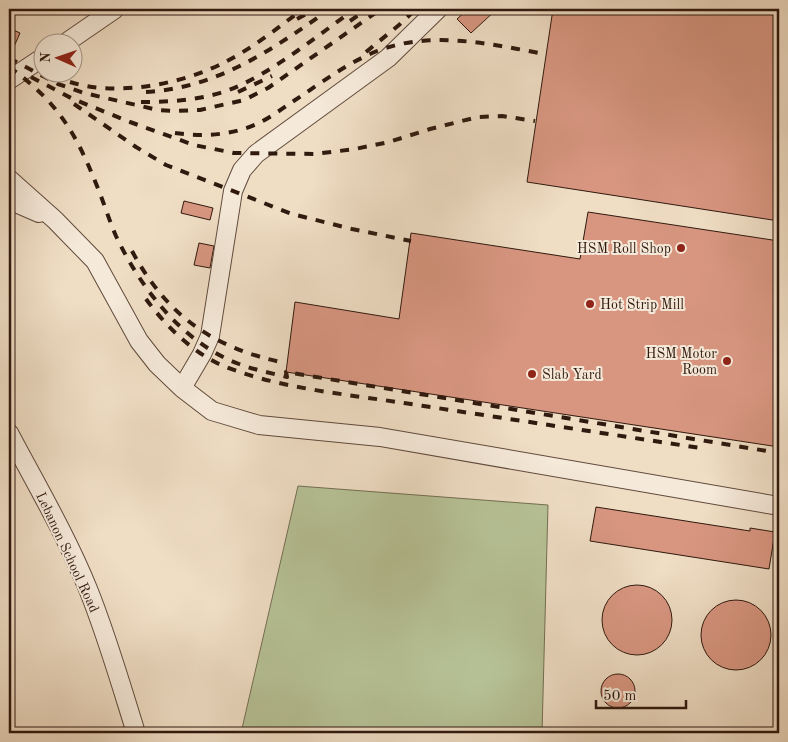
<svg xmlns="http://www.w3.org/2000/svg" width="788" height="742" font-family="'Old Standard TT',serif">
  <rect width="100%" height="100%" fill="#efddc4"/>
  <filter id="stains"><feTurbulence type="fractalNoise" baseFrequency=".004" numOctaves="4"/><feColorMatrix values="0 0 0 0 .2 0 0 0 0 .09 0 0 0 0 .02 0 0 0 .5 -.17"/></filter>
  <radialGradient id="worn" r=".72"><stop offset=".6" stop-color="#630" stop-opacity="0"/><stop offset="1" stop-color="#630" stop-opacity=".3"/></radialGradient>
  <!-- green -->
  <path fill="#b6c296" stroke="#736e52" d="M298,486L548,505L542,733H241Z"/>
  <!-- building -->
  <path fill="#d89681" stroke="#30190e" d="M468,9H497L471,33L457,19Z
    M553,9H779V221L527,182Z
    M9,28L20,33L9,58Z
    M184,201L213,208L210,220L181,213Z
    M588,212L779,241V447L286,372L295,302L399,319L411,233L580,259Z
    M199,243L214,246L210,268L194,265Z
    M596,507L750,531V528L775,532L769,569L590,541Z
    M602 620a35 35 0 1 1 70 0a35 35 0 1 1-70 0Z
    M701 635a35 35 0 1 1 70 0a35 35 0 1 1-70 0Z
    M601 691a17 17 0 1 1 34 0a17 17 0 1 1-34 0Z"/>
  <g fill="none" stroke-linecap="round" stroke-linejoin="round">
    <!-- minor casing -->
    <g stroke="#604a3c" stroke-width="20">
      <path id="minor" d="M438,9L388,58L256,154L242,170L233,191L210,336L202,354L182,388L212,411L259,425L380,437L779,506
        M67,42L115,9
        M9,80L42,58
        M9,179L55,220L95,261L139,341L157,364L182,388
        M9,200L39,213
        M9,433C36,484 66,535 88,589C107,636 121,685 136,733"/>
    </g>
    <!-- minor -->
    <use href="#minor" stroke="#f5e9d9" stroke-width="18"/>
    <!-- rail -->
    <path stroke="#30190e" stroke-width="4" stroke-dasharray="9 9" stroke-linecap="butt" d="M297,19L315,9
      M350,21L367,9
      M366,52L399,25L416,9
      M9,58L58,84L84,93L158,110L176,111L200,110L244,100L268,88L381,9
      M9,67C57,101 76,133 97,186C104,203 109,220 116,236C141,289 183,343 239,364C255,370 271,373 287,377L286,372L779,453
      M31,77L73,99L130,122L194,145L234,153L315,154L355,149L389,142L430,129L478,117L502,116L535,121
      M70,82C117,97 184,84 227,61C254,47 279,27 303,9
      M146,92C218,88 273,49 330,9
      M238,92L272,76
      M141,102C171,102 201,100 229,90C271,74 318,35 355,9
      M74,104L136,147L166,165L292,214L352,229L411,241
      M175,133C197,136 221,136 243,129C259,125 275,114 289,104C317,86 345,64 377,51C432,30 489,44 545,54
      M132,251C167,316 213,348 285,363
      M146,299C165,325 190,350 219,364C274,388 345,394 404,403C503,418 602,433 700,448"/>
  </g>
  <!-- markers -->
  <g fill="#8f2418" stroke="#f5e9d9" stroke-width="2">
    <circle cx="681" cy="248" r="5"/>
    <circle cx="590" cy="304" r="5"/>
    <circle cx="727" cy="361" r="5"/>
    <circle cx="532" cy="374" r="5"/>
  </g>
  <g text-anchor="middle" stroke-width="4" stroke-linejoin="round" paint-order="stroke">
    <!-- poi labels -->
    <g font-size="14" fill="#30190e" stroke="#f5e9d9" text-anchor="end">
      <text x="671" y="253">HSM Roll Shop</text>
      <text x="600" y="309" text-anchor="start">Hot Strip Mill</text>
      <text x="717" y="358">HSM Motor<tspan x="717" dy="16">Room</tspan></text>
      <text x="542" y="379" text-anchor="start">Slab Yard</text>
    </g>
    <!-- street labels -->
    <g font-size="14" fill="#30190e" stroke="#f5e9d9">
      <text transform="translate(68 552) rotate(65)" y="5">Lebanon School Road</text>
    </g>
  </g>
  <!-- margin -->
  <rect width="788" height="742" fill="none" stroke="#efddc4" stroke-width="30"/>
  <rect x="10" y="10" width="768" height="722" fill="none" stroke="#30190e" stroke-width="2.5"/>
  <rect x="15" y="15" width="758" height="712" fill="none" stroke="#30190e"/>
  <!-- north arrow -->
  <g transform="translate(58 58) rotate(272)"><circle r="24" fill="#f5e9d9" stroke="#a69688"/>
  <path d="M0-4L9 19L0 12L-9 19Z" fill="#8f2418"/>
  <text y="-8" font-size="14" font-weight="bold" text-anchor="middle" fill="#30190e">N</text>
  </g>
  <!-- scale -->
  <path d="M596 700v8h90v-8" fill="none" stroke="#30190e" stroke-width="2.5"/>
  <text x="603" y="700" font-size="15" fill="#30190e" stroke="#f5e9d9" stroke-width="4" paint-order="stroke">50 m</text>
  <rect width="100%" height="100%" filter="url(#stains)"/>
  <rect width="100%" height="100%" fill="url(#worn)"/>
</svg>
